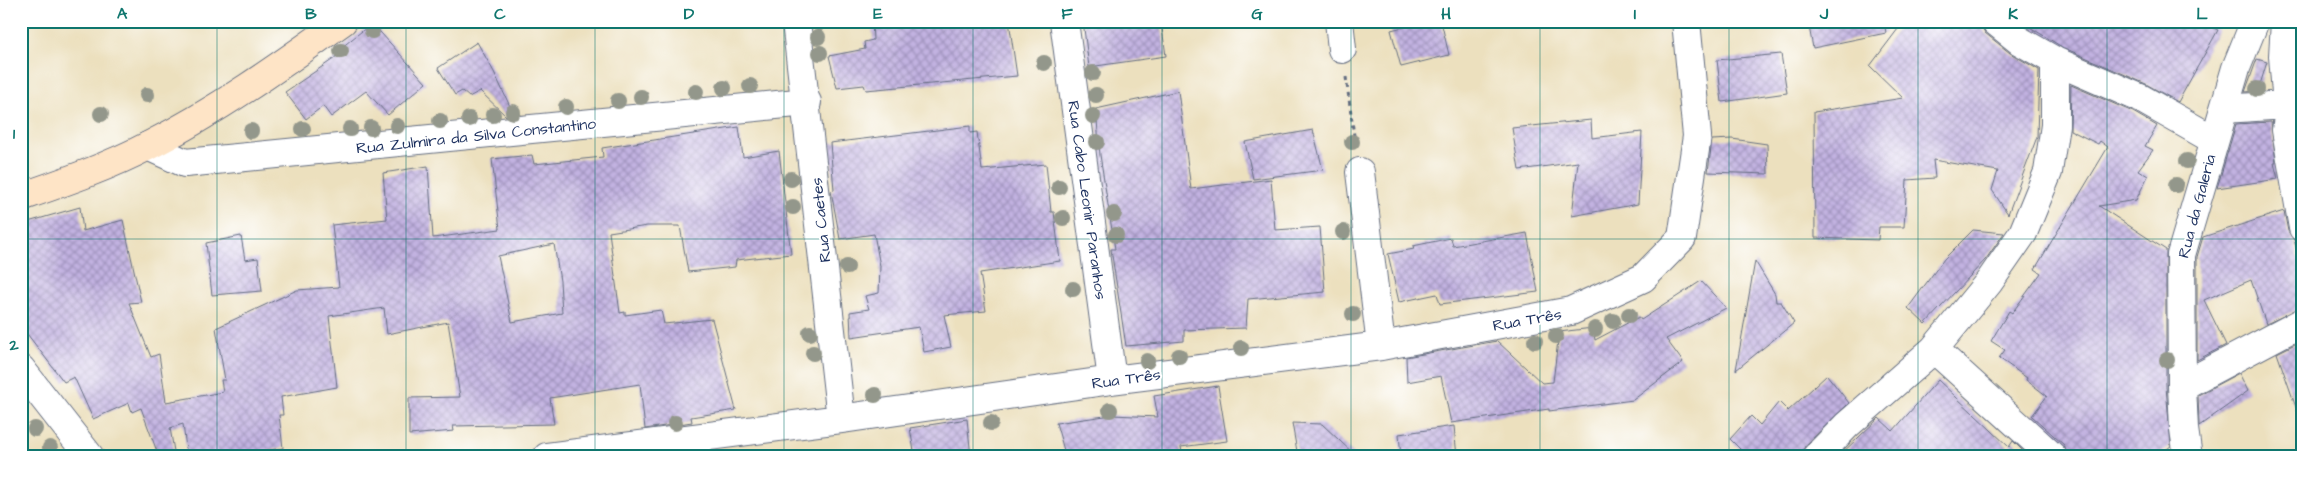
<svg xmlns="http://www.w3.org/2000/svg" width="2324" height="478" font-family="'Architects Daughter',sans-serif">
  <defs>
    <pattern id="building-cross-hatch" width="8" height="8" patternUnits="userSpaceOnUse" patternTransform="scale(1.25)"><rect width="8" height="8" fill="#c2b2e1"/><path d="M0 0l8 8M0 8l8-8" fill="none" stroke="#9d91ba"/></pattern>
  </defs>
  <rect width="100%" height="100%" fill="#fff"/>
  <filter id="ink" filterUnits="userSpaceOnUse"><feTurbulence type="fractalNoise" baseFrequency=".02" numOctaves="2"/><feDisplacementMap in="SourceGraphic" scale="10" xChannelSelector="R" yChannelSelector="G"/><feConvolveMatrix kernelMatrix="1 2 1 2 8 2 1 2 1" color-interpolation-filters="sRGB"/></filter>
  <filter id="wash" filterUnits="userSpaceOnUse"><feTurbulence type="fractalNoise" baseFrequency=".0096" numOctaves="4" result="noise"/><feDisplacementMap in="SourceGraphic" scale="20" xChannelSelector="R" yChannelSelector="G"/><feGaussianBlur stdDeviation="1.12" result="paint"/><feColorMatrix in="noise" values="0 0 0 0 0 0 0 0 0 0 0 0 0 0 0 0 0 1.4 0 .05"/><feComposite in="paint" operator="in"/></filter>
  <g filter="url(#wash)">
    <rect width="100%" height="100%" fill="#ece0be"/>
    <g id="blocks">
      <!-- building -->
      <path fill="url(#building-cross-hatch)" fill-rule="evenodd" d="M872,21H1009L1017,76L866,90L864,85L837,88L829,56L865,49L864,42L873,40Z
        M1083,21H1161L1166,56L1089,67Z
        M1428,21H1441L1449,55L1401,67L1391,30Z
        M1808,21H1884L1886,33L1813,48Z
        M1904,21H1980L1985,33L2010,53L2039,70L2037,137L2008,214L1992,190L1998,171L1933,160L1935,178L1907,180L1904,227H1879L1878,240L1815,238L1814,112L1903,98L1870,66Z
        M2020,21H2198L2218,30L2178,102L2146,84L2062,47Z
        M372,23L426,83L388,115L366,91L331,117L323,106L306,119L285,92L335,58L336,52Z
        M477,42L494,72L514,115L506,116L480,91L469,97L462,91L455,95L438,68Z
        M1781,54L1787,93L1722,102L1717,60Z
        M2257,59L2267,62L2258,91L2245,92Z
        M2071,85L2133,112L2157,126L2145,146L2153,150L2138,170L2148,176L2136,200L2099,206L2166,250V387L2171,446L2156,457H2068L2064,445L2032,416L2047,396L2026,380L2027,378L1999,358L2005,350L1991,341L2009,311L2012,313L2041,273L2035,269L2108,147L2100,141L2098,144L2070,130Z
        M1178,91L1191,189L1271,179L1275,230L1320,227L1325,292L1248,299L1246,328L1184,330V341L1126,346L1111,249H1115L1100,155L1096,109Z
        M1591,120L1592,138L1642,132L1638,204L1572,216L1578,162L1519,170L1512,128Z
        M2271,122L2276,163H2274L2278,179L2217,188L2236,124Z
        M970,126V133L977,132L982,170L1046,164L1051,212H1054L1060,261L980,273L986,311L944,315L951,347L924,352L919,327L851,337L850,312L869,309L865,296L879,293L880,266L874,234L840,239L831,191L834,190L830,143Z
        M739,127L743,157L779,151L791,254L736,260L735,267L688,272L680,226H647L609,232L620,313L625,312V315L661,310L664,324L712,319L736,410L691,417L692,422L645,429L640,384L550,398L554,424L453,426L454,431L409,435V398L460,397L448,322L387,334L384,308L329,316L337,387L281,397L283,415H279L283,448L233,455V452L187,457L183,424L170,428L175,457H159L141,408L132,412L129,403L93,419L74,377L64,382L21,326V224L80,207L83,231L123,220L141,302L129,303L151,357L159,354L166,402L223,392L221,380H225L216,328L297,290L339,287L332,225L387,219L383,173L428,166L433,238L500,229L492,159L532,155L534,164L603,157L602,148ZM554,244L560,281L562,313L512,322L498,256Z
        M1313,130L1323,170L1253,179L1245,142Z
        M1732,139L1767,144L1768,174L1708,172L1712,140Z
        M2284,211L2288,231L2294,240L2303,273V307L2266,324L2251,280L2204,300L2226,345L2197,360V257L2203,237Z
        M1973,230L2004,233L1986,259L1925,324L1908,308L1944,259Z
        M1527,233L1538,292L1440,304L1437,294L1399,302L1388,254L1414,249L1413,246L1451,238L1453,246Z
        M241,236L245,260L258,258L262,291L212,295L206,243Z
        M1755,261L1775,294L1776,302H1781L1794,323L1736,370Z
        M1701,281L1726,308L1666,339L1683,362L1633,400L1549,411V409L1451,423L1441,376L1407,382L1406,357L1497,341L1542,383L1553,382L1559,332L1593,328L1595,340L1639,317L1641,320Z
        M2303,340V415L2299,416L2277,353Z
        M2239,373L2248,391L2199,426L2198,395Z
        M1827,375L1849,403L1805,446L1801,457H1748L1730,439L1751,416L1760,425L1779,402L1788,411Z
        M1938,380L2009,447L2013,441L2029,457H1838L1879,418L1893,431Z
        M1218,386L1227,441L1181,447L1183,457H1066L1056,423L1112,415L1158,417L1154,396Z
        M967,419L971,457H915L910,428Z
        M1292,423L1322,424L1357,457H1298Z
        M1454,426L1457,457H1401L1399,434Z"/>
    </g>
  </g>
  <g filter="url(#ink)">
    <use href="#blocks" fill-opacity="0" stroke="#646d80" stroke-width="1"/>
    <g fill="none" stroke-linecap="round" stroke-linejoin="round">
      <!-- minor casing -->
      <g stroke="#646d80" stroke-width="30">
        <path id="minor" d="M796,21L841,419
          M1064,21L1112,380
          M1339,21L1342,49
          M1995,21L2020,41L2055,61L2140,98L2214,140
          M2285,21L2283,56L2288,118L2286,130L2303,228
          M2224,109L2286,105
          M148,146L185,163L807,102
          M1360,172L1381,346
          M1934,349L2053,457
          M21,369L90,457
          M2182,386L2303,322
          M547,457L841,419L1112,380L1381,346L1571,311L1643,278L1682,238L1697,136L1686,21
          M1816,457L1847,425L1934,349L1989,282L2023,233L2048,172L2055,125V61
          M2188,457L2184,429L2182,386L2181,255L2236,68L2255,21"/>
      </g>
      <!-- secondary casing -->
      <g stroke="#646d80" stroke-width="30">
        <path id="secondary" d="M21,197C64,182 108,167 148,146C217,111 280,66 343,21"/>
      </g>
      <!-- path -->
      <path stroke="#646d80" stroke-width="3" stroke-dasharray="4 4" stroke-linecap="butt" d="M1346,77L1355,143"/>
      <!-- minor -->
      <use href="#minor" stroke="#fff" stroke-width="28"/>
      <!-- secondary -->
      <use href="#secondary" stroke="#fee4c6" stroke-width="28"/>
    </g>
    <!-- trees -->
    <g fill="#93978b">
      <circle cx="372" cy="31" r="8"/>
      <circle cx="818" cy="37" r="8"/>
      <circle cx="341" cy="51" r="8"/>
      <circle cx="820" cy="53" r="8"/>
      <circle cx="1044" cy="63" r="8"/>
      <circle cx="1093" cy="73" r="8"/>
      <circle cx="750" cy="86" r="8"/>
      <circle cx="724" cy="88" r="8"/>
      <circle cx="2257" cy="89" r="8"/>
      <circle cx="696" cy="92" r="8"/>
      <circle cx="147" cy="95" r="8"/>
      <circle cx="1096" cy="95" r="8"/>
      <circle cx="641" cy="97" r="8"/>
      <circle cx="618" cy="101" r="8"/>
      <circle cx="566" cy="107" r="8"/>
      <circle cx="513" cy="112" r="8"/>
      <circle cx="101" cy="114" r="8"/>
      <circle cx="493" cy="115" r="8"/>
      <circle cx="1093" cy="116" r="8"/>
      <circle cx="469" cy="119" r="8"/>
      <circle cx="440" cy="121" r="8"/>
      <circle cx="397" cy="126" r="8"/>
      <circle cx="371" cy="128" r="8"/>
      <circle cx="303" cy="129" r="8"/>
      <circle cx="350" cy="129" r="8"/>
      <circle cx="251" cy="131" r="8"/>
      <circle cx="1097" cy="142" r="8"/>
      <circle cx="1352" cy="142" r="8"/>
      <circle cx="2187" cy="161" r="8"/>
      <circle cx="791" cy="179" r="8"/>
      <circle cx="2176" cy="185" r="8"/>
      <circle cx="1059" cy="187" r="8"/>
      <circle cx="793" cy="207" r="8"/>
      <circle cx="1114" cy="214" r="8"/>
      <circle cx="1063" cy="218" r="8"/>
      <circle cx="1343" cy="232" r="8"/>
      <circle cx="1116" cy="235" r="8"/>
      <circle cx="847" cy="267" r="8"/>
      <circle cx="1073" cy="289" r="8"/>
      <circle cx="1353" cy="314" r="8"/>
      <circle cx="1629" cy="315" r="8"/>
      <circle cx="1613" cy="321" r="8"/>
      <circle cx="1595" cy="329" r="8"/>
      <circle cx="810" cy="333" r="8"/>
      <circle cx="1556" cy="336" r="8"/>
      <circle cx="1535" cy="341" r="8"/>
      <circle cx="1241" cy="348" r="8"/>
      <circle cx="813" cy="353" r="8"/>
      <circle cx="1179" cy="356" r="8"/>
      <circle cx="2167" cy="360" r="8"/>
      <circle cx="1147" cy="361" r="8"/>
      <circle cx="875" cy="395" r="8"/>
      <circle cx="1110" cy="410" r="8"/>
      <circle cx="675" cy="423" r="8"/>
      <circle cx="991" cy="423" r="8"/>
      <circle cx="35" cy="429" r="8"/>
      <circle cx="50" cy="448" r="8"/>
    </g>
  </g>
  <!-- grid -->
  <path fill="none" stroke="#0f766e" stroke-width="1" stroke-opacity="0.55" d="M217,21V457M406,21V457M595,21V457M784,21V457M973,21V457M1162,21V457M1351,21V457M1540,21V457M1729,21V457M1918,21V457M2107,21V457M21,239H2303"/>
  <g text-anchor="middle" stroke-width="4" stroke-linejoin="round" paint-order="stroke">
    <!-- street labels -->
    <g font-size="16" fill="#1b2f5e" stroke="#fff">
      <text transform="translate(476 135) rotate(-6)" y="6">Rua Zulmira da Silva Constantino</text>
      <text transform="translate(1088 200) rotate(82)" y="6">Rua Cabo Leonir Paranhos</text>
      <text transform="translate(2196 206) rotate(-75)" y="6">Rua da Galeria</text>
      <text transform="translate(820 220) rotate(-96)" y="6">Rua Caetes</text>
      <text transform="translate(1527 319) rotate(-10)" y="6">Rua Três</text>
      <text transform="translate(1126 378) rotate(-8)" y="6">Rua Três</text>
    </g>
  </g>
  <!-- margin -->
  <rect width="2324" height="478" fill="none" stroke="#fff" stroke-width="55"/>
  <rect x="28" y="28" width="2268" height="422" fill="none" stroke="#0f766e" stroke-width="2"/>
  <g font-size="16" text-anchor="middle" font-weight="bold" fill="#0f766e">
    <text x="122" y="19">A</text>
    <text x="311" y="19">B</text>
    <text x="500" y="19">C</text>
    <text x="689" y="19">D</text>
    <text x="878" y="19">E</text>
    <text x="1067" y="19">F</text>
    <text x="1257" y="19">G</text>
    <text x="1446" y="19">H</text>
    <text x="1635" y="19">I</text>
    <text x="1824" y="19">J</text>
    <text x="2013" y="19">K</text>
    <text x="2202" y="19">L</text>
    <text x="14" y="139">1</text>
    <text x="14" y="350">2</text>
  </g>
</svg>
